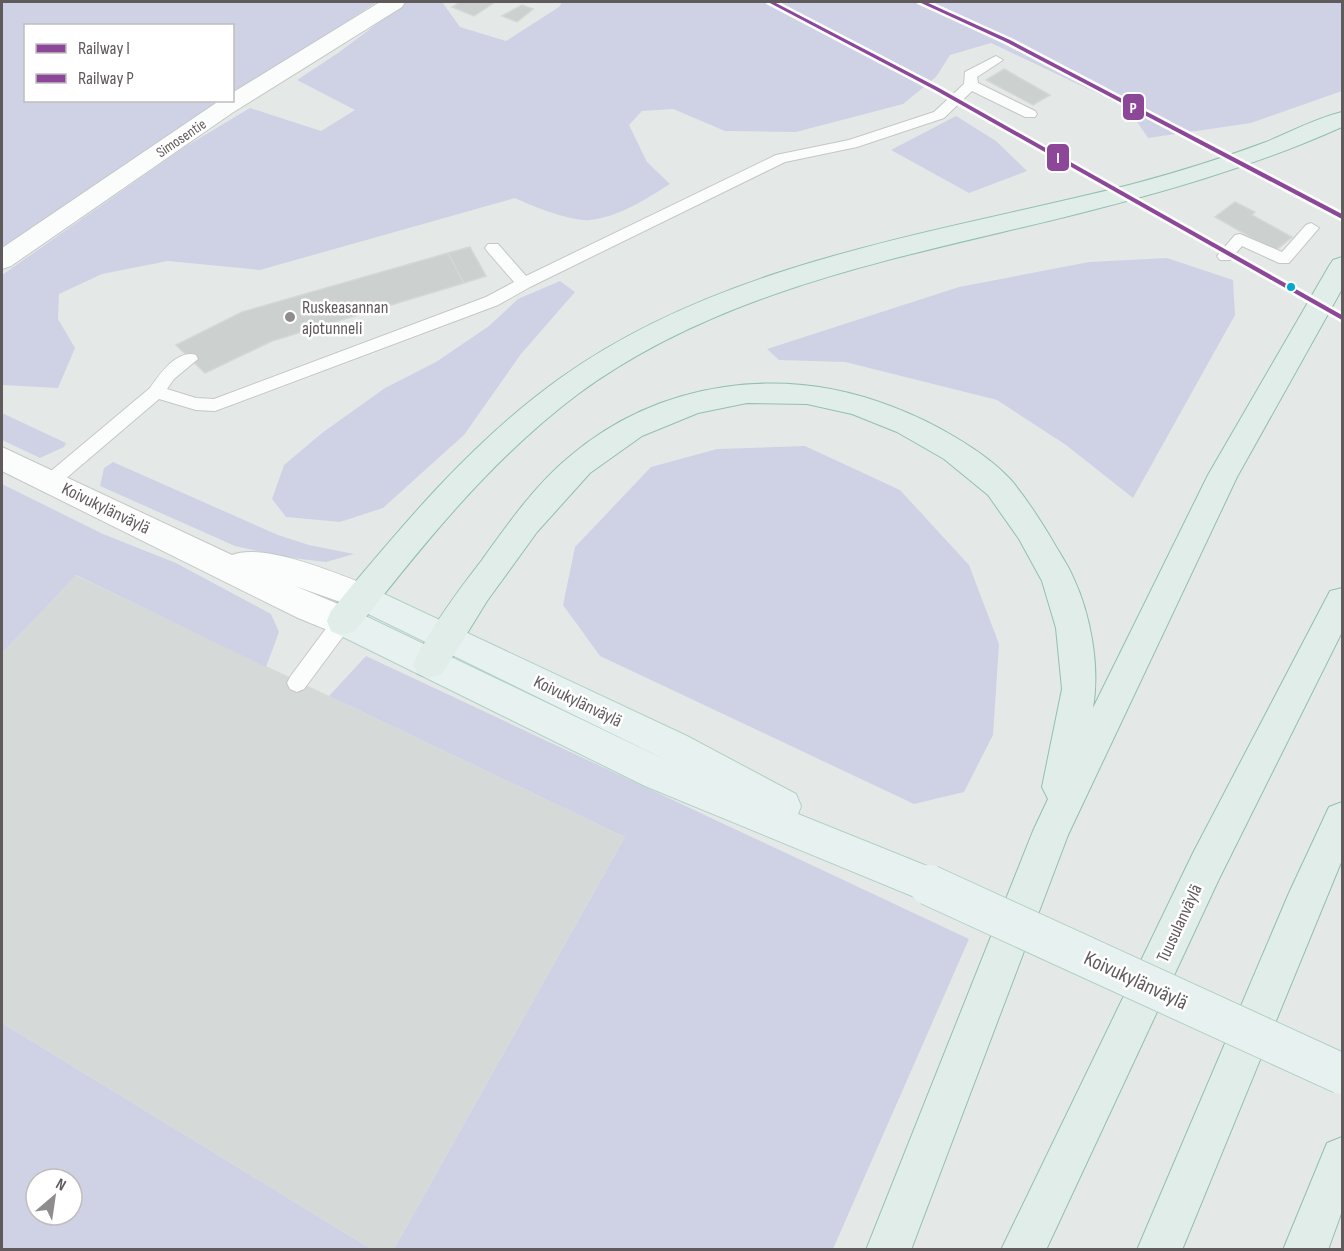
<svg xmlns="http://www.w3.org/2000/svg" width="1344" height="1251" font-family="'Sofia Sans Condensed',sans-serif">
  <rect width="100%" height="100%" fill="#e4e9e8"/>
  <!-- industrial -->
  <path fill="#d5dad9" d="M75,575L625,837L394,1249H371L2,1023V653Z"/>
  <!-- green -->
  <path fill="#cfd2e5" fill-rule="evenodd" d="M2,2H377L233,95L232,26H26V100L225,101L2,254Z
    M406,2H442L460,27L506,41L559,7L562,2H1342V91L1251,123L1148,138L1128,108L991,43L950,55L936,77L903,104L796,132L725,131L673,109L642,111L629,125L647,162L670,184C646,199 619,217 590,220C573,222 531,206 515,198L260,270L168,261L102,274L59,294L58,319L75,348L58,388L2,385V275L183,148L250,108L321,131L355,110L297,80L338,53Z
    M956,116L996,141L1027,171L969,193L891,150Z
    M1167,258L1233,280L1235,315L1133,498L1066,445L997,400L845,362L779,360L767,349L959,287L1089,262Z
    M560,281L575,292L521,354L464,435L383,508L340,522L286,517L272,499L284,465L322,433L385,388L436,362L489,326L518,299Z
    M2,413L66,443L64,447L40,458L2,440Z
    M805,446L900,490L969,565L999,644L993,735L964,792L914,804L600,656L563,605L575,547L651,467L717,449Z
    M113,462L278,535L309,545L354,554L326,562L284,557L235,546L100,486L104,468Z
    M2,484L103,534L176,563L271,614L279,632L266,667L76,575L2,653Z
    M366,656L969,939L833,1249H394L625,837L329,696Z
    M2,1023L371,1249H2ZM36,1179H72V1215H36Z"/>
  <!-- building -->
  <path fill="#ccd0ce" stroke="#d3d8d7" stroke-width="1.5" d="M460,2H495L474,16L452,7Z
    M522,5L533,9L517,22L502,16Z
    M1004,69L1050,95L1033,105L986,80Z
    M1235,202L1255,212L1252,215L1292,237L1275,251L1215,217Z
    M470,247L486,276L464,283L448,253Z
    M448,253L464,283L272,341L205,373L176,345L242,312Z"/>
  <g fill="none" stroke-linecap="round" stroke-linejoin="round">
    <!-- service casing -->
    <g stroke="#c6c6c6" stroke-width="2">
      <path id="service" d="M996,56L1003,60L977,77L978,83L1035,111L1037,114L1035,117H1025L972,91L944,118L857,147L785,162L530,287L498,305L215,411L196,410L159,399L57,486L51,488L45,486L42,481L45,476L150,388C159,375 177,349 196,355L198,359L174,379L167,389L196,398L214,399L486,297L514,282L488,252L485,248L488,244H498L526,276L776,155L849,140L934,112L964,84L965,72Z
        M1311,223L1319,228L1289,263H1279L1242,246L1230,260H1220L1217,256L1235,235L1240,234L1282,252L1306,225Z
        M343,613L350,615L353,621L350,627L304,689L297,692L290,689L287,683L290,677L336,615Z"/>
    </g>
    <!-- minor casing -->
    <g stroke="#c6c6c6" stroke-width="2">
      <path id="minor" d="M380,2H405L402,7L232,113L11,266L2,269V248L216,103L220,100H232V93Z
        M2,447L232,555C264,542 341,575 374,588L379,597L374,606L363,610L295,586L355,611L359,621L355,631C336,637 317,625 298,618L2,471Z"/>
    </g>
    <!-- primary casing -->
    <g stroke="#b2d0c6" stroke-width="2">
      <path id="primary" d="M363,584L687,736L796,794L801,806L798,814L942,872L948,885L942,898L929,903L645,786L331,631L327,621L331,611L343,607L355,611L668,761L352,606L347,597L352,588Z"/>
    </g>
    <!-- motorway casing -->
    <g stroke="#93bfaf" stroke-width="2">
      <path id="motorway" d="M1342,112V127C1253,167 1160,193 1065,217C898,258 719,290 578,394C490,460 422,546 355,631L343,635L331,631L327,621L331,611C400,528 470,443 559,379C725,260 940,233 1133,184C1178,172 1223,158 1266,142C1291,132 1316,118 1342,112Z
        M1342,257V289L1237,477L1068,835L911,1250H866L1033,831L1048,799L1042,787L1062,689L1056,628L1042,581L1019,539L988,495L944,459L897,432L852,414L807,404L747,403L698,413L642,436L590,473L537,532L487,601L442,674L430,678L418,674L413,664C431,627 457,592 482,560C507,525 536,484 569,457C659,380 784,364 893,407C930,421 984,450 1011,480C1026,498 1039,518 1051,538C1058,551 1067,563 1073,577C1091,615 1100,667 1093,708L1208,475L1329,266L1333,260Z
        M1342,588V632L1219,879L1046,1250H1001L1193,853L1330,591Z
        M1342,802V860L1182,1250H1137L1289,893L1329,807Z
        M1342,1137V1211L1328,1250H1283L1327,1143Z"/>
    </g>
    <!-- service -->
    <use href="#service" fill="#fbfcfc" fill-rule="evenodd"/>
    <!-- minor -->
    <use href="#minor" fill="#fbfcfc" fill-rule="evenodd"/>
    <!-- primary -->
    <use href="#primary" fill="#e7f1ef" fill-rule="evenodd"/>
    <!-- motorway -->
    <use href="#motorway" fill="#e0ede9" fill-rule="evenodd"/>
    <!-- primary-bridge casing -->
    <g stroke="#b2d0c6" stroke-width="42" stroke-linecap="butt">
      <path id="primary-bridge" d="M929,885L1342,1074"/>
    </g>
    <!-- primary-bridge -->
    <use href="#primary-bridge" stroke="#e7f1ef" stroke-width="40"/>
    <!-- rail-1 casing -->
    <g stroke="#fff" stroke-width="5">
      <path id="rail-1" d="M768,2H774L939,88L1342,315V320L935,90Z"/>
    </g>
    <!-- rail-2 casing -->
    <g stroke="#fff" stroke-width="5">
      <path id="rail-2" d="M919,2H926L1010,40L1342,214V219L1006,42Z"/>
    </g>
    <!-- rail-1 -->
    <use href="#rail-1" fill="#8c4799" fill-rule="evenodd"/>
    <!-- rail-2 -->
    <use href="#rail-2" fill="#8c4799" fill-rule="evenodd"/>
  </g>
  <!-- markers -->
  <circle fill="#00a9ce" stroke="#fff" stroke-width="2" cx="1291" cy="287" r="5"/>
  <circle fill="#8f8c8e" stroke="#fff" stroke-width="2" cx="290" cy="317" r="6"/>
  <g text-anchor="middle" stroke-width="5" stroke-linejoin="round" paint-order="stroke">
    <!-- far-street labels -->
    <g font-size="15" fill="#615a5d" stroke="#fff">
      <text transform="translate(181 138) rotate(-34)" y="5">Simosentie</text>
    </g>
    <!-- poi labels -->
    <g font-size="18" fill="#615a5d" stroke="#fff" text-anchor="start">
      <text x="302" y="313">Ruskeasannan<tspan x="302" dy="21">ajotunneli</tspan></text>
    </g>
    <!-- street labels -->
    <g font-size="18" fill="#615a5d" stroke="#fff">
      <text transform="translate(106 508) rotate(26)" y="6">Koivukylänväylä</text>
      <text transform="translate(578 701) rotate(26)" y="6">Koivukylänväylä</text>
      <text transform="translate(1179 923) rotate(-65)" y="6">Tuusulanväylä</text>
    </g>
    <!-- near-street labels -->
    <g font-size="21" fill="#615a5d" stroke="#fff">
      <text transform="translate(1136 980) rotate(25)" y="7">Koivukylänväylä</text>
    </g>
  </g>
  <g stroke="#fff" stroke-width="2">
    <rect x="1122" y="93" width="23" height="28" rx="6" fill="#8c4799"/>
    <rect x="1046" y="143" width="24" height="29" rx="6" fill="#8c4799"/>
  </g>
  <g font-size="16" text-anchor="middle" font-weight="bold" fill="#fff">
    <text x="1133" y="113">P</text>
    <text x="1058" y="163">I</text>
  </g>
  <!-- border -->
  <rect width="1344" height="1251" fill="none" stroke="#615a5d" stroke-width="6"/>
  <!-- legend -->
  <rect x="24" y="24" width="210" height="78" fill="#ffffff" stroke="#c0bdbe" stroke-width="1.5"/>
  <rect x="36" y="44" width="30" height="9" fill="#8c4799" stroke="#c0bdbe" stroke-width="1.5"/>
  <text x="78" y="54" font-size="18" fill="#615a5d">Railway I</text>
  <rect x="36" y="74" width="30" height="9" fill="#8c4799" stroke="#c0bdbe" stroke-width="1.5"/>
  <text x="78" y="84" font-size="18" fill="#615a5d">Railway P</text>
  <!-- north arrow -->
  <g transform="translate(54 1197) rotate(29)"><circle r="28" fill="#ffffff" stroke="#c0bdbe" stroke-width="1.5"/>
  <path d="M0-4.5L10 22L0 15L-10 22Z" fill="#8f8c8e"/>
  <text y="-9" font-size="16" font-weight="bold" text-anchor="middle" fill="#615a5d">N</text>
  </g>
</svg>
